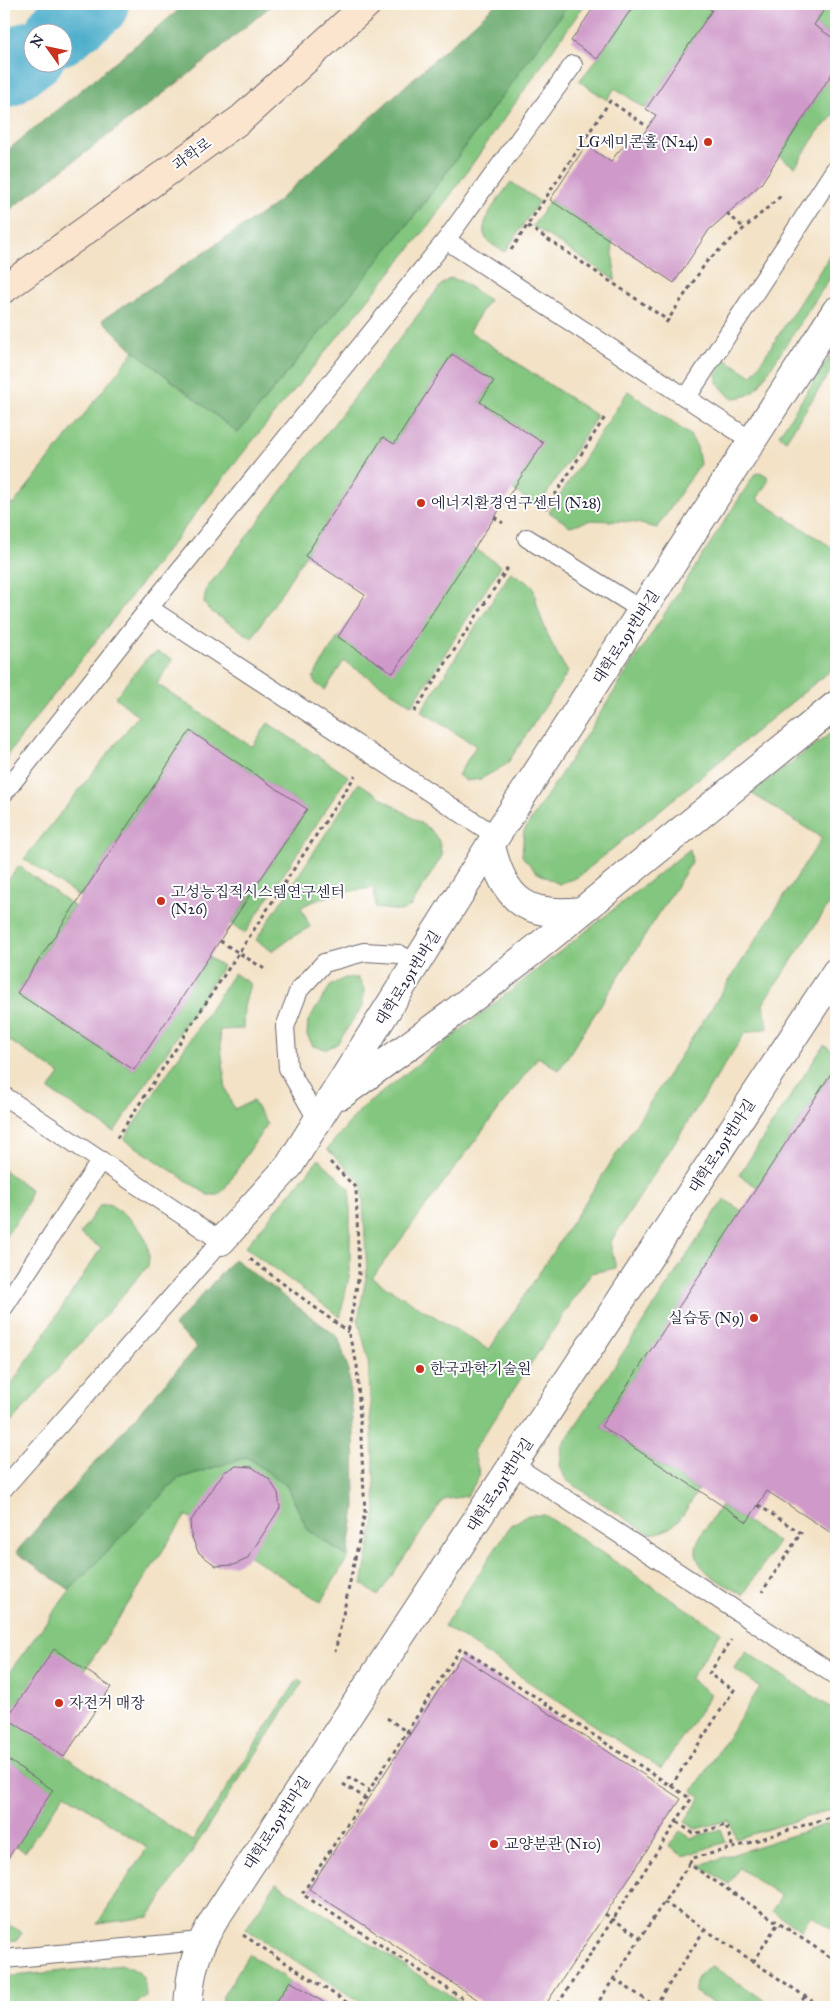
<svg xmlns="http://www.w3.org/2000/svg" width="840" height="2011" font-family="'IM FELL Great Primer','Noto Serif KR',serif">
  <rect width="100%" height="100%" fill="#fff"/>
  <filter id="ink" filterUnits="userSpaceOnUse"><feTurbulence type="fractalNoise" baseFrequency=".02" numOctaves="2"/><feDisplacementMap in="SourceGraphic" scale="10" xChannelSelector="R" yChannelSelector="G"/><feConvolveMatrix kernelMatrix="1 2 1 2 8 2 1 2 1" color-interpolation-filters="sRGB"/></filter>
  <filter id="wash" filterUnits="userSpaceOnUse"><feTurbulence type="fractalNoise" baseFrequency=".0096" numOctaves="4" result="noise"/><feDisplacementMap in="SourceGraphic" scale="20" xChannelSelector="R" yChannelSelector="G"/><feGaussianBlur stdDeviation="1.12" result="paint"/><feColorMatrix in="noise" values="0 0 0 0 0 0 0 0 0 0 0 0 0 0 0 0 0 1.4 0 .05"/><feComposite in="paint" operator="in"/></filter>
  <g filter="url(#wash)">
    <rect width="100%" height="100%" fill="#f3e2c6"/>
    <!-- green -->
    <path fill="#83c67f" stroke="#52745d" d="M569,4H596L593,8L585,4L430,224L250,444L4,759V498L13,505L134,351L238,433L416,214Z
      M625,4H702L712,10L646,109L615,88L607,100L579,81L597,59L631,9Z
      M828,4H836V40L814,25Z
      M836,67V113L817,133L795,167L779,156Z
      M511,182L539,201L505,252C499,249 492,245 488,241C473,226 502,195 511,182Z
      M550,200L612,241L615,280L533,226Z
      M836,246V269L758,387C750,396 743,398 731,398L717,383V373L725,359L752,376Z
      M450,278L461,281L489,300L469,331L597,416L538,507L512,489L542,442L480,402L494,381L452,354L394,444L382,437L252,638L209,610L204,603L206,589L441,285Z
      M836,347V363L786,440L779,435Z
      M628,391L690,435L697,447L700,464L657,528L632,522L592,520L570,526L549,512Z
      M760,472L767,476L768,481L757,499L833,548L836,543V666L578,877L559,884L536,872L522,856L524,831L755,474Z
      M474,548L501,566L412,705L344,661L325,690L314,682L313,677L338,637Z
      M511,572L533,586C538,617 551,646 568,672L507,764L481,779L466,781L458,775L476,746L421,711Z
      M157,652L173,659L157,684L252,747L268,723L348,776L245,933L231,924L307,809L190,731L80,897L24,859L138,716L115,697L147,658Z
      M836,729V894L763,1004L768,1028L745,1033L610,1243L616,1268L591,1273L473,1451L480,1475L467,1496L443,1500L378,1596L362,1584L376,1513L368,1358L358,1319L367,1273L362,1183L327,1149L362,1108L690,849L692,862L559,1070L538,1057L372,1278L489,1350L822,838L751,793Z
      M359,783L431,830L439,841L442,856L411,906L401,911L376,908L374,888C349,890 323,896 301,907L310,927L292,937L272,951L256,940Z
      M19,866L74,906L17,993L134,1070L208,957L223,966L114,1132L49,1090L60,1074L4,1037V885Z
      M234,973L250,984L244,1006L243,1029L219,1030L226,1090L234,1109L253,1101L267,1124L225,1188L218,1195H208L124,1139Z
      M345,978H358L364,989L363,1005L337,1044L326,1049L313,1046L307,1035L308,1021L331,985Z
      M824,1045L836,1053V1066L757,1187L739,1175Z
      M319,1159L350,1189V1272L340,1317L245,1247Z
      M4,1170L30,1189C29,1208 14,1224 4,1239Z
      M724,1199L742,1211L601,1426L698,1490C684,1512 678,1532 649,1534L566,1480L560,1466L562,1446Z
      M109,1204C132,1219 154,1235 148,1266L4,1431V1396L101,1248L80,1234L100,1205Z
      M247,1457L286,1485L308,1530L348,1557L321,1602L186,1515L85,1670L8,1718L192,1841L298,1679L303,1682L149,1917L97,1924L147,1848L65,1793L25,1852L15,1846L52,1790L4,1757V1679L70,1590L177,1479Z
      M721,1505L778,1542L743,1595C724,1583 687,1569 698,1541C703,1529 714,1517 721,1505Z
      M528,1515H545L721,1632L690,1679L711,1694L661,1769L444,1626L511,1525Z
      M746,1652L836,1711V1808L736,1839L729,1820L697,1829L685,1821L701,1797L693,1791L760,1687L734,1669Z
      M836,1821V1932L811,1915L801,1930L772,1911L781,1896L739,1868L729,1884L700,1865Z
      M721,1829L726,1842L683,1856L669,1846L680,1831L691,1838Z
      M276,1883L468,2007H368L246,1929Z
      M4,1921L22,1933L17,1940L4,1941Z
      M249,1954L290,1981L273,2007H222L223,1996Z
      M123,1965C143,1972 145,1976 146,1996L133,2007H4V1977Z
      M712,1966L764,2000L765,2007H719L695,1992C695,1977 699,1972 712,1966Z"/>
    <!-- forest -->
    <path fill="#6aab6e" stroke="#466654" d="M186,4H273L189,74L4,214V153Z
      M496,4H569L416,214L238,433L134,351L102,320L269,209Z
      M234,1259L338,1337L348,1368L354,1430L355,1508L348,1557L308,1530L286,1485L247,1457L177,1479L70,1590L16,1552L197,1347L174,1326Z"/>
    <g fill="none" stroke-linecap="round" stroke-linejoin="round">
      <!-- river -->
      <path stroke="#4badca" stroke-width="68" d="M59,32L95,4
        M4,74L32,54"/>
    </g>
    <g id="blocks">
      <!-- building -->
      <path fill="#cf9ac9" d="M596,4H625L632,8L597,59L571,41Z
        M702,4H828L814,25L836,40V67L761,184L709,230L674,283L550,200L586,145L611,162L617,153L635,134L640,139L656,115L646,109L712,10Z
        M452,354L494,381L480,402L543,443L393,673L338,637L365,595L305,556L383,437L394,444Z
        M190,731L307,809L134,1070L17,993Z
        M836,1066V1536L767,1491L747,1522L601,1426Z
        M236,1466L252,1467L269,1479L278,1493L280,1508L247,1559L234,1565L216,1566L198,1552L191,1535L190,1522L224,1472Z
        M54,1649L111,1687L64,1757L7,1718Z
        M461,1656L681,1799L544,2007H489L309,1889Z
        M4,1757L53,1790L4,1864Z
        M290,1981L331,2007H273Z"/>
    </g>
  </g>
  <g filter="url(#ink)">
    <use href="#blocks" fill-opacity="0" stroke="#6b656c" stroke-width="1"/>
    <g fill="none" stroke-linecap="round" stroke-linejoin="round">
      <!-- service casing -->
      <g stroke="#6b656c" stroke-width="20">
        <path id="service" d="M446,240L752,441
          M687,397L836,168
          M527,538L643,611
          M149,608L496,836
          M4,793L149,608L446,240L573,65
          M4,1096L221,1241L4,1488
          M318,1121L288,1068L285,1027L299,990L324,963L364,952L399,954L417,964
          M4,1307L101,1160
          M514,1465L836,1676
          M4,1959L201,1941"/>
      </g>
      <!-- minor casing -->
      <g stroke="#6b656c" stroke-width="30">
        <path id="minor" d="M491,846C504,900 526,918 582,911
          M341,1095L451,1015L534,950L836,705
          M221,1241L289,1166L496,836L836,311
          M188,2007C190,1970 196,1949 216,1917L836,972"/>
      </g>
      <!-- secondary casing -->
      <g stroke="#6b656c" stroke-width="30">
        <path id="secondary" d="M4,289L241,119L367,4"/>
      </g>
      <!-- path -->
      <path stroke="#6b656c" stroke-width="3" stroke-dasharray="4 4" stroke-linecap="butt" d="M727,213L744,228
        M528,226L669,321
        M511,250L610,101L648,127
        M666,323L707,261L782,195
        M546,509L605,417
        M494,517L503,523
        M414,712L509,566
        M220,941L266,970
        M117,1138L355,776
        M330,1162L356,1188L359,1275L348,1332L357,1364L365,1512L335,1652
        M250,1259L348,1332
        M758,1505L801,1533L762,1592
        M387,1718L410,1734
        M347,1779L351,1778L369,1790
        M343,1784L367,1799
        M671,1786L734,1690L709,1674L731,1640
        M677,1822L694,1834L726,1825L733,1848
        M689,1864L693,1858L733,1848L836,1815
        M664,1902L821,2007
        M605,1914L640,1937
        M243,1935L354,2007
        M753,1962L778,1923
        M614,1979L657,2007
        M655,2006L705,1929
        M476,2007L302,1894L461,1648L691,1799L556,2007
        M595,2007L689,1864L836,1961
        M798,2007L805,1996"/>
      <!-- service -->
      <use href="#service" stroke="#fff" stroke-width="18"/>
      <!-- minor -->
      <use href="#minor" stroke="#fff" stroke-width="28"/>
      <!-- secondary -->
      <use href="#secondary" stroke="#fce5cf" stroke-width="28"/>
    </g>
  </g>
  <!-- markers -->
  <g fill="#c8321e" stroke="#fff" stroke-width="2">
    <circle cx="708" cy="142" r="5"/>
    <circle cx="421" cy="503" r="5"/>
    <circle cx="161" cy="901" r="5"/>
    <circle cx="754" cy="1318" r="5"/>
    <circle cx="420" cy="1369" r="5"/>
    <circle cx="59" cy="1703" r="5"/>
    <circle cx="494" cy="1844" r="5"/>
  </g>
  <g text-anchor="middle" stroke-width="4" stroke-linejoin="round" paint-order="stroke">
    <!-- poi labels -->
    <g font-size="15" fill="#22223b" stroke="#fff" text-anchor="start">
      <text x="698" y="147" text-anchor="end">LG세미콘홀 (N24)</text>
      <text x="431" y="508">에너지환경연구센터 (N28)</text>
      <text x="171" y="897">고성능집적시스템연구센터<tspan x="171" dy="17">(N26)</tspan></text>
      <text x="744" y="1323" text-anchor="end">실습동 (N9)</text>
      <text x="430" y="1374">한국과학기술원</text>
      <text x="69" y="1708">자전거 매장</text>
      <text x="504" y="1849">교양분관 (N10)</text>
    </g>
    <!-- street labels -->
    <g font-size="15" fill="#22223b" stroke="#fff">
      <text transform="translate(192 154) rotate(-36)" y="5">과학로</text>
      <text transform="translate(626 637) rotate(-57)" y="5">대학로291번바길</text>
      <text transform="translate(408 978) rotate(-58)" y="5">대학로291번바길</text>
      <text transform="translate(722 1146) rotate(-57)" y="5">대학로291번마길</text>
      <text transform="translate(500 1485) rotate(-57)" y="5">대학로291번마길</text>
      <text transform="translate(277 1823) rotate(-57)" y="5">대학로291번마길</text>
    </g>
  </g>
  <!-- margin -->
  <rect width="840" height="2011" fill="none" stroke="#fff" stroke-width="20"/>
  <!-- north arrow -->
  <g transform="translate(48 48) rotate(303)"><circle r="24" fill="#ffffff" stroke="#a7a7b1"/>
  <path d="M0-4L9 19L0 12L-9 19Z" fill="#c8321e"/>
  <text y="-8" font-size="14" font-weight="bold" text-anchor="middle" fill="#22223b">N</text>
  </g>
</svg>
